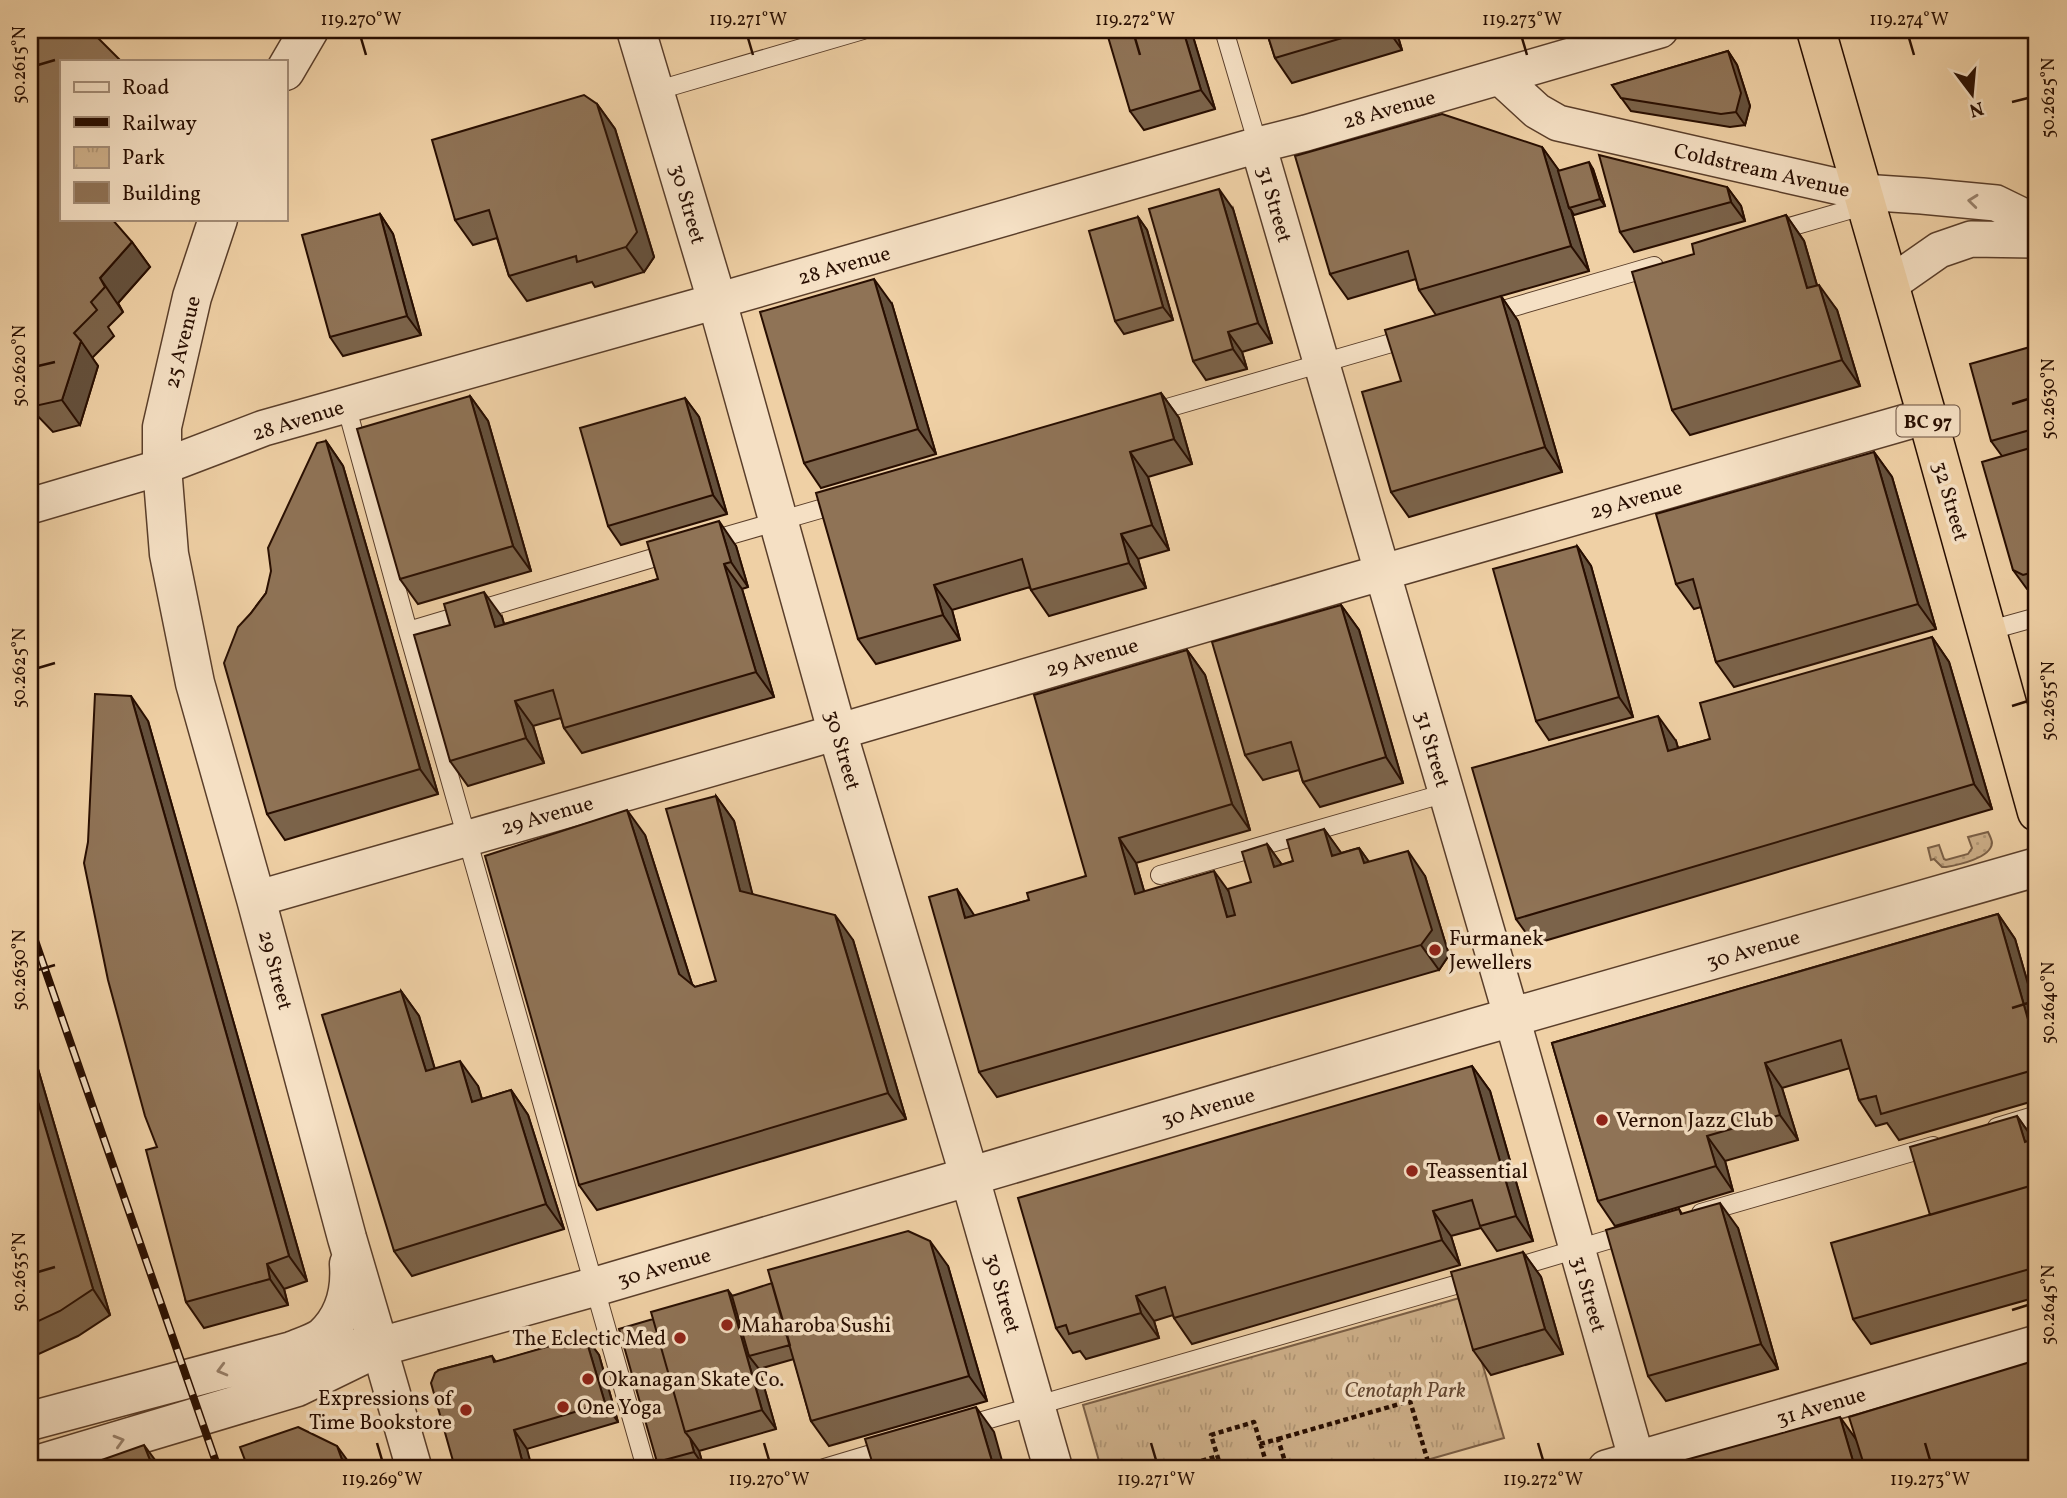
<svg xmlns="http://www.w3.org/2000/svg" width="2067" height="1498" font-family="Vollkorn,serif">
  <defs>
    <pattern id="park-tufts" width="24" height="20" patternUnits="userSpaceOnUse" patternTransform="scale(1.75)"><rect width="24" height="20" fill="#cdaf89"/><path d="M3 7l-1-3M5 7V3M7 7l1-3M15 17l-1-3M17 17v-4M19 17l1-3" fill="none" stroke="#b09574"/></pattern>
    <pattern id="garden-dots" width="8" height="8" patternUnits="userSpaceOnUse" patternTransform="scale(1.75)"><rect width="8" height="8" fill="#cdaf89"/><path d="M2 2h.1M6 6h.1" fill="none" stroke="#b09574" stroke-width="1.8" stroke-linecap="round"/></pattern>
  </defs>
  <rect width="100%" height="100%" fill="#efd0a5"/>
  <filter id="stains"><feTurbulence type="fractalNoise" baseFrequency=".00286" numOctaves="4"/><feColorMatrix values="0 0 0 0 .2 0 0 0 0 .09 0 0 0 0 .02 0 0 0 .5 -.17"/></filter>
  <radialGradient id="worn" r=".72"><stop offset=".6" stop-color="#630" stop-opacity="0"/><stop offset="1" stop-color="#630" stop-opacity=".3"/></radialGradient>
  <!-- park -->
  <path fill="url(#park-tufts)" stroke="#7a5e45" stroke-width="2" d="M1463,1297L1504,1438L1399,1468H1101L1083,1405Z"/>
  <!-- garden -->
  <path fill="url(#garden-dots)" stroke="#7a5e45" stroke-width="2" d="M1988,832C1989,834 1992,840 1992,843C1991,858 1958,865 1946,867H1942L1934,859L1931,860L1928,848L1939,845L1944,859L1946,860L1968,854L1972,848L1968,837Z"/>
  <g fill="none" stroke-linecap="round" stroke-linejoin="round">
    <!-- service casing -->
    <g stroke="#5a3e2a" stroke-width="20">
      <path id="service" d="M1224,30L1258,145
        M655,91L863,30
        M1772,232L1866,205
        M1486,315L1654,266
        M346,405L408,631L646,1468
        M1150,413L1412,337
        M706,542L841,503
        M408,631L673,552
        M1987,631L2037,617
        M1160,875L1446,793
        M1997,1127L2037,1115
        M1701,1213L1933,1146
        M1510,1269L1631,1233
        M965,1426L1476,1279
        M824,1468L891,1448"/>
    </g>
    <!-- minor casing -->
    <g stroke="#5a3e2a" stroke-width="38">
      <path id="minor" d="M1500,77L1537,111L1558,123L1862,192L1922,196L1996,203L2037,223
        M1258,145L1512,1018L1639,1468
        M1889,285L1939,250L1971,239L2037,240
        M30,506L162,467L264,428L717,301L1258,145L1306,133L1660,30
        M256,899L803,742L1349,582L1927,416
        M379,1347L414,1468
        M1606,1468L2037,1343"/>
    </g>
    <!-- tertiary casing -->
    <g stroke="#5a3e2a" stroke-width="41">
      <path id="tertiary" d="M636,30L717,301L837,731L970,1178L1053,1468
        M285,71L309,30
        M218,219L192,297L162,427V467L169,554L195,683L256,899L347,1238L379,1347
        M292,1351C301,1347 315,1343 323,1337C344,1318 351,1291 349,1264
        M30,1421L288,1352L363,1348
        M30,1467L297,1387L379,1347L594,1287L1474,1028L2037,867"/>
    </g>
    <!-- trunk casing -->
    <g stroke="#280e01" stroke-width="41">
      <path id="trunk" d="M1816,30L1927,416L2037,812"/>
    </g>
    <!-- path -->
    <path stroke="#280e01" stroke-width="4.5" stroke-dasharray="5 3.5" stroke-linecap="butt" d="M1278,1439L1410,1401L1429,1465
      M1260,1444L1278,1439L1287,1468
      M1177,1468L1218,1456
      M1221,1468L1211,1435L1254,1422L1266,1462L1246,1468"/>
    <!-- service -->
    <use href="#service" stroke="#f5e0c4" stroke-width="18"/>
    <!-- minor -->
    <use href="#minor" stroke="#f5e0c4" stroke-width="35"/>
    <!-- tertiary -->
    <use href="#tertiary" stroke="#f5e0c4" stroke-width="38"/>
    <!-- trunk -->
    <use href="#trunk" stroke="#efd0a5" stroke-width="38"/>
    <!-- rail casing -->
    <g stroke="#280e01" stroke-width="8">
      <path id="rail" d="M30,926L218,1468"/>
    </g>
    <!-- rail -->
    <use href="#rail" stroke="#f5e0c4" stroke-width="5" stroke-dasharray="16" stroke-linecap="butt"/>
  </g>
  <!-- wall -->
  <path fill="#7b634a" stroke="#280e01" stroke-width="2" d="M30,30H107L99,39L61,219L132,242L150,267L118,303L123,312L108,327L114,336L92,358L98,366L80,425L53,432L33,411L30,415Z
    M1191,30L1215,109L1144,130L1130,111Z
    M1266,30H1396L1402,50L1292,83L1275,58Z
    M1728,51L1737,65L1750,106L1745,125L1730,127L1631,111L1612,85Z
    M597,104L615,129L654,257L644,272L595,287L592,282L527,301L509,276L497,238L473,245L455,220Z
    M1542,147L1559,171L1593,169L1605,206L1574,215L1571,210L1589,271L1501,296L1518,321L1562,472L1409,517L1391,492L1401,381L1436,315L1419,290L1416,279L1348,299L1330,274Z
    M1727,187L1741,206L1745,221L1634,252L1620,232Z
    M1233,209L1272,343L1242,352L1247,369L1206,380L1193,361Z
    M380,214L393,234L421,335L343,356L330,337Z
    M1786,215L1804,241L1817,285L1837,310L1860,386L1690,435L1672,410L1694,254Z
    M1138,217L1147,230L1173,320L1124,334L1115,321Z
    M892,304L936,454L821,488L804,463Z
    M2037,345V594L2027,589L2013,570L2002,456L1991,441Z
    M1161,393L1179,418L1192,464L1148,477L1169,550L1138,559L1146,588L1049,616L1031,590L1030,587L952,610L960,640L876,664L858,639Z
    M470,396L488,421L531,571L418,604L400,579Z
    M685,398L699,417L727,514L621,545L608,526Z
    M326,441L343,466L438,794L285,840L267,814L251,613L266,593Z
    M1874,452L1892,477L1936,629L1734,687L1716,662L1701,607L1694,609L1676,584Z
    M736,546L748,587L742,589L774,697L582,753L564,728L561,718L533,726L544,763L468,786L450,761L502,617L504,624L658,579Z
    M1577,546L1591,566L1633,717L1549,740L1536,721Z
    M1341,605L1359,630L1403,783L1320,807L1303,782L1299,770L1263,780L1245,755Z
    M1932,637L1949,662L1992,809L1534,944L1516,919L1676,741L1678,748L1710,739Z
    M1187,650L1205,675L1250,830L1136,863L1144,891L1229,892L1251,882L1267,844L1282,865L1293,861L1324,829L1341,853L1359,848L1369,862L1425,876L1449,955L1439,970L997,1097L979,1072L975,916L1029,900L1086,876Z
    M148,721L307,1281L284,1289L288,1305L204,1328L186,1302L157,1147Z
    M716,796L734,821L752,894L853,940L906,1119L597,1210L579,1185L645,835L692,984L695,987L716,981Z
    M1998,914L2015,939L2037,1015V1100L1899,1140L1887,1123L1876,1126L1859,1100L1850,1068L1782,1088L1798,1140L1725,1161L1733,1191L1615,1226L1598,1201L1552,1043Z
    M401,991L419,1016L435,1069L478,1086L482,1099L511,1090L528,1115L564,1229L412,1276L394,1251Z
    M30,1057L38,1069L110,1315L78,1336L30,1358Z
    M1472,1066L1490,1091L1533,1241L1497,1251L1481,1228L1451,1236L1460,1265L1192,1344L1174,1318L1173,1315L1154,1321L1159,1338L1086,1359L1080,1351L1073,1353L1056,1328Z
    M2017,1116L2031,1136L2032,1140L2037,1138V1297L1871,1344L1853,1319L1930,1215Z
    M1679,1209L1682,1214L1738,1228L1778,1369L1666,1401L1648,1376Z
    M1523,1252L1541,1277L1563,1354L1491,1375L1473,1350Z
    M948,1266L987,1401L829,1446L811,1421L794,1359L759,1369L776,1429L699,1451L703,1465L692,1468H662L657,1462L732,1296Z
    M585,1336L599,1355L618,1422L527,1449L439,1370L492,1356L496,1362Z"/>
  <!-- shaded-wall -->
  <path fill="#64503c" stroke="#280e01" stroke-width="2" d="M91,30H107L98,40Z
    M1183,30H1191L1215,109L1201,90Z
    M1388,30H1396L1402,50Z
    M1728,51L1737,65L1750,106L1745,125L1736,112Z
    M597,104L615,129L654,257L644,272L626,247Z
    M1542,147L1560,172L1569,208L1571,210L1589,271L1571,246Z
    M1589,162L1593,169L1605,206L1600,199Z
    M1727,187L1741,206L1745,221L1731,202Z
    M1219,189L1233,209L1272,343L1258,323Z
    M380,214L393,234L421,335L407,316Z
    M1786,215L1804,241L1825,313L1807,288Z
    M1138,217L1147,230L1173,320L1163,307Z
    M132,242L150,267L118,303L123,312L100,278Z
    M874,279L892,304L936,454L918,429Z
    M1819,285L1837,310L1860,386L1842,360Z
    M1501,296L1518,321L1562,472L1545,447Z
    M1228,332L1242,352L1247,369L1233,349Z
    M81,341L98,366L80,425L62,400Z
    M1161,393L1179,418L1192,464L1174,439Z
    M470,396L488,421L531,571L513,546Z
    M685,398L699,417L727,514L713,495Z
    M326,441L343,466L438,794L420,769Z
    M1130,452L1148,477L1169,550L1152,525Z
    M1874,452L1892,477L1936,629L1918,604Z
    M719,521L736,546L748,587L731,562Z
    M1121,534L1138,559L1146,588L1129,563Z
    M1577,546L1591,566L1633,717L1619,697Z
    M724,564L742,589L774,697L756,672Z
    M934,585L952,610L960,640L943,615Z
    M484,592L502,617L512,652L495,627Z
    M1341,605L1359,630L1403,783L1386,757Z
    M1932,637L1949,662L1992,809L1974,784Z
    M1187,650L1205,675L1250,830L1232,804Z
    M131,696L148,721L307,1281L289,1256Z
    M515,701L533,726L544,763L526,738Z
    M1658,716L1676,741L1686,776L1668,751Z
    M716,796L734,821L758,916L740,891Z
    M627,810L645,835L697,1000L679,974Z
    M1324,829L1342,854L1332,856Z
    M1119,838L1136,863L1152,919L1135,894Z
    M1267,844L1285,869L1274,867Z
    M1359,848L1377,873L1364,863Z
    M1408,851L1425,876L1449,955L1439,970L1421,945Z
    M1214,871L1232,896L1245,942L1227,917Z
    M957,889L974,915L983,944L965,918Z
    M1998,914L2015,939L2037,1015V1051Z
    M835,915L853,940L906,1119L888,1093Z
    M401,991L419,1016L443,1097L426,1071Z
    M30,1057L38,1069L110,1315L93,1289L30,1075Z
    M460,1061L478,1086L490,1127L472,1102Z
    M1765,1063L1782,1088L1798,1140L1780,1115Z
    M1472,1066L1490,1091L1533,1241L1516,1216Z
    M511,1090L528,1115L564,1229L546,1204Z
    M2017,1116L2031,1136L2037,1158L2025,1142Z
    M1707,1136L1725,1161L1733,1191L1716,1166Z
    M1720,1203L1738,1228L1778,1369L1761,1344Z
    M1433,1211L1451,1236L1460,1265L1442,1240Z
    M930,1241L948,1266L987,1401L969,1376Z
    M1523,1252L1541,1277L1563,1354L1545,1329Z
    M267,1264L284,1289L288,1305L270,1279Z
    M728,1290L742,1309L749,1356L759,1369L776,1429L762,1410Z
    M1136,1296L1154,1321L1159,1338L1141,1313Z
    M585,1336L599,1355L618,1422L605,1403Z
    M976,1407L994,1432L1004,1468H994Z
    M1840,1417L1858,1442L1866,1468H1855Z
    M514,1430L527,1449L532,1468H524Z
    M690,1438L699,1451L703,1465L694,1452Z
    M144,1445L161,1468H153Z
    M337,1446L353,1468H345Z"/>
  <!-- building -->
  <path fill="#8f7356" stroke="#280e01" stroke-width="2" d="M30,30H90L121,61H61V219H112L132,242L100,278L105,287L91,302L97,310L74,333L81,341L62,400L35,406L30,401Z
    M1106,30H1183L1201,90L1130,111Z
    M1266,30H1369L1275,58Z
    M1728,51L1741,93L1736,112L1721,114L1621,98L1612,85Z
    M584,95L597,104L637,232L626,247L577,262L576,256L509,276L489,210L455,220L432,140Z
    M1442,114L1542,147L1571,246L1419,290L1408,251L1330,274L1295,156Z
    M1599,155L1727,187L1731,202L1620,232Z
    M1589,162L1600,199L1569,208L1558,171Z
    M1219,189L1258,323L1228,332L1233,349L1193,361L1149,209Z
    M380,214L407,316L330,337L302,235Z
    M1786,215L1807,288L1819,285L1842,360L1672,410L1632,272L1694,254L1692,244Z
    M1138,217L1163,307L1115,321L1089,231Z
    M874,279L918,429L804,463L760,312Z
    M1501,296L1545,447L1391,492L1362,392L1401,381L1385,330Z
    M2037,345V428L1991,441L1970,364Z
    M1161,393L1174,439L1130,452L1152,525L1121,534L1129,563L1031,590L1022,559L934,585L943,615L858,639L816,493Z
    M470,396L513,546L400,579L357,429Z
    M685,398L713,495L608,526L580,428Z
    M326,441L420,769L267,814L224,663L238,627L251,613L266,593L271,571L268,548L317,443Z
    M2037,446V571L2023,575L2013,570L1982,462Z
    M1874,452L1918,604L1716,662L1693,579L1676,584L1656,514Z
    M719,521L731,562L724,564L756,672L564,728L553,690L515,701L526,738L450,761L414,635L450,625L444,604L484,592L495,627L658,579L647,542Z
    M1577,546L1619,697L1536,721L1493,569Z
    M1341,605L1386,757L1303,782L1291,742L1245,755L1212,642Z
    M1932,637L1974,784L1516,919L1472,768L1658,716L1668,751L1710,739L1700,703Z
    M1187,650L1232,804L1119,838L1135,894L1214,871L1227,917L1235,915L1228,889L1251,882L1242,852L1267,844L1274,867L1293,861L1287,840L1324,829L1332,856L1359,848L1364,863L1408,851L1432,930L1421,945L979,1072L929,897L957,889L965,918L1029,900L1027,893L1086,876L1034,695Z
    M95,694L131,696L289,1256L267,1264L270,1279L186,1302L146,1150L157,1147L145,1116L108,980L84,863L88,842Z
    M716,796L740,891L835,915L888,1093L579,1185L485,856L627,810L679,974L695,987L716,981L666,809Z
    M1998,914L2037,1051V1069L1881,1114L1876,1096L1859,1100L1841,1040L1765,1063L1780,1115L1707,1136L1716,1166L1598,1201L1552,1043Z
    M401,991L426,1071L460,1061L472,1102L511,1090L546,1204L394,1251L322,1015Z
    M1472,1066L1516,1216L1480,1226L1472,1200L1433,1211L1442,1240L1174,1318L1165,1287L1136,1296L1141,1313L1069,1334L1066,1325L1056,1328L1018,1198Z
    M30,1075L93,1289L60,1311L30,1325Z
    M2017,1116L2025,1142L2037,1138V1184L1930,1215L1910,1147Z
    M2037,1184V1267L1853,1319L1831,1243Z
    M1720,1203L1761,1344L1648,1376L1606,1230L1679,1209L1681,1214Z
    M908,1231L930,1241L969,1376L811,1421L768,1270Z
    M1523,1252L1545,1329L1473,1350L1451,1272Z
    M772,1283L790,1345L749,1356L732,1296Z
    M728,1290L762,1410L685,1432L651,1312Z
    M653,1319L685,1432L690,1438L694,1452L657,1462L619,1329Z
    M585,1336L605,1403L514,1430L524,1468H455L431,1383L435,1373L439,1370L492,1356L494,1362Z
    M2037,1360V1468H1865L1849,1417Z
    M976,1407L994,1468H874L865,1439Z
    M1840,1417L1855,1468H1672L1671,1464Z
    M298,1427L337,1446L345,1468H248L240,1447Z
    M144,1445L153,1468H79Z"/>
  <!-- one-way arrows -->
  <defs><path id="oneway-chevron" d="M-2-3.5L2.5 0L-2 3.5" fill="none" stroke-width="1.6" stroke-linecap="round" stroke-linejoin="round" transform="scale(1.75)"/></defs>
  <g stroke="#99826c">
    <use href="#oneway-chevron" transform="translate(1973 201) rotate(-174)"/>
    <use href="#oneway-chevron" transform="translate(222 1370) rotate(165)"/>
    <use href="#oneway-chevron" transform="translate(119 1441) rotate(-16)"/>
  </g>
  <!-- ticks -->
  <path fill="none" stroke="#280e01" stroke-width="2.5" d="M361,38L366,55M748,38L753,55M1135,38L1140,55M1522,38L1527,55M1909,38L1914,55M38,65L55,60M2012,102L2028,98M38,366L55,362M2012,404L2028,399M38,668L55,663M2012,706L2028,701M38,970L55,965M2012,1008L2028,1003M38,1272L55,1267M2012,1310L2028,1305M377,1443L382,1460M764,1443L769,1460M1151,1443L1156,1460M1538,1443L1543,1460M1925,1443L1930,1460"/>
  <!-- markers -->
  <g fill="#8f2418" stroke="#f5e0c4" stroke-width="2.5">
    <circle cx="1435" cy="950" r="7"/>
    <circle cx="1602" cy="1120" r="7"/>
    <circle cx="1412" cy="1171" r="7"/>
    <circle cx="727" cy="1325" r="7"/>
    <circle cx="680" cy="1338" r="7"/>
    <circle cx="588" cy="1379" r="7"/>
    <circle cx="563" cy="1407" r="7"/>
    <circle cx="466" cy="1410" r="7"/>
  </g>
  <g text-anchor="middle" stroke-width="7" stroke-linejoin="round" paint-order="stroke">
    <!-- shield labels -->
    <rect fill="#f5e0c4" stroke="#664d3c" stroke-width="2" x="1896.5" y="405.5" width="63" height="31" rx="5"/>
    <g font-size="19" font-weight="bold" fill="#280e01">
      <text x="1928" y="428">BC 97</text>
    </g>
    <!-- street labels -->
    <g font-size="21" fill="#280e01" stroke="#f5e0c4">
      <text transform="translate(1389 109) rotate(-16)" y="7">28 Avenue</text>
      <text transform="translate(1762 170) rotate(13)" y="7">Coldstream Avenue</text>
      <text transform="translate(688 204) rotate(74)" y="7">30 Street</text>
      <text transform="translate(1275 204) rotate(74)" y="7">31 Street</text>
      <text transform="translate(844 265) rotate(-16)" y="7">28 Avenue</text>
      <text transform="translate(182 342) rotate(-76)" y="7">25 Avenue</text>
      <text transform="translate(298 420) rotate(-17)" y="7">28 Avenue</text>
      <text transform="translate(1636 499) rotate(-16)" y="7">29 Avenue</text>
      <text transform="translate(1951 501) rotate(74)" y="7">32 Street</text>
      <text transform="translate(1092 657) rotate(-16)" y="7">29 Avenue</text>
      <text transform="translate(1433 749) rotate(74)" y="7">31 Street</text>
      <text transform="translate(843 750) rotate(74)" y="7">30 Street</text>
      <text transform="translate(547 815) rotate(-16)" y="7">29 Avenue</text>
      <text transform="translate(1753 949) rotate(-16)" y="7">30 Avenue</text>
      <text transform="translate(276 970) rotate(75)" y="7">29 Street</text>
      <text transform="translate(1208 1107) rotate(-16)" y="7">30 Avenue</text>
      <text transform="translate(664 1267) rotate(-16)" y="7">30 Avenue</text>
      <text transform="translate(1003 1293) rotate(74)" y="7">30 Street</text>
      <text transform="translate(1589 1294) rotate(74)" y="7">31 Street</text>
      <text transform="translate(1821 1406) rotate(-16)" y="7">31 Avenue</text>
    </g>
    <!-- poi labels -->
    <g font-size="21" fill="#280e01" stroke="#f5e0c4" text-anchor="start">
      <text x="1449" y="945">Furmanek<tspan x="1449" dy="24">Jewellers</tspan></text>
      <text x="1616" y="1127">Vernon Jazz Club</text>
      <text x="1426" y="1178">Teassential</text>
      <text x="741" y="1332">Maharoba Sushi</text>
      <text x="666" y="1345" text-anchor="end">The Eclectic Med</text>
      <text x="602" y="1386">Okanagan Skate Co.</text>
      <text x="452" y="1405" text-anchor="end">Expressions of<tspan x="452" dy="24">Time Bookstore</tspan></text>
      <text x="577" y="1414">One Yoga</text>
    </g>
    <!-- park labels -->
    <g font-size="21" font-style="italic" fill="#624631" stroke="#f5e0c4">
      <text x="1405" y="1397">Cenotaph Park</text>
    </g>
  </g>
  <!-- margin -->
  <rect width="2067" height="1498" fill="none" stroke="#efd0a5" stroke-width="77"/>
  <!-- legend -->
  <rect x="60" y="60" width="228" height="161" fill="#f5e0c4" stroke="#a38c76" stroke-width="2"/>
  <rect x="74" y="82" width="35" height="10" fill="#f5e0c4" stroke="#a38c76" stroke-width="2"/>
  <text x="122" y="94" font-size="21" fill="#280e01">Road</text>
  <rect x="74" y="117" width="35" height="10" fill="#280e01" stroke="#a38c76" stroke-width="2"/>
  <text x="122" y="130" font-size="21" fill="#280e01">Railway</text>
  <rect x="74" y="147" width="35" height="21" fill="url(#park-tufts)" stroke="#a38c76" stroke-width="2"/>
  <text x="122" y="164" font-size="21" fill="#280e01">Park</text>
  <rect x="74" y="182" width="35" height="21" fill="#8f7356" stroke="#a38c76" stroke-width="2"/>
  <text x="122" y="200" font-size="21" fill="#280e01">Building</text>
  <!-- north arrow -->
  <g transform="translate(1972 94) rotate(164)" stroke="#f5e0c4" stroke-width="5" paint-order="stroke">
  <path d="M0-5L12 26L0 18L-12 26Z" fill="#280e01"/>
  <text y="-10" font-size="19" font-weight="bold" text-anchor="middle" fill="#280e01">N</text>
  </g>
  <rect x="38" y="38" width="1990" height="1422" fill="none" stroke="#280e01" stroke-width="2.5"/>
  <g font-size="18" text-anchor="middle" fill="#280e01">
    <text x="361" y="25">119.270°W</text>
    <text x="748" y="25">119.271°W</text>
    <text x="1135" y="25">119.272°W</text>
    <text x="1522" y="25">119.273°W</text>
    <text x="1909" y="25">119.274°W</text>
    <text transform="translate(19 65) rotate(-90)" y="6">50.2615°N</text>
    <text transform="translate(2048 98) rotate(-90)" y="6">50.2625°N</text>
    <text transform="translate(19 366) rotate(-90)" y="6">50.2620°N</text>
    <text transform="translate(2048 399) rotate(-90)" y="6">50.2630°N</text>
    <text transform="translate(19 668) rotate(-90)" y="6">50.2625°N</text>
    <text transform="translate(2048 701) rotate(-90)" y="6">50.2635°N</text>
    <text transform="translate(19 970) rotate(-90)" y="6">50.2630°N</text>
    <text transform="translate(2048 1003) rotate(-90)" y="6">50.2640°N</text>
    <text transform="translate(19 1272) rotate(-90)" y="6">50.2635°N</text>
    <text transform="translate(2048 1305) rotate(-90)" y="6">50.2645°N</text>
    <text x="382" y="1485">119.269°W</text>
    <text x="769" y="1485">119.270°W</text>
    <text x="1156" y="1485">119.271°W</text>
    <text x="1543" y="1485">119.272°W</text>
    <text x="1930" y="1485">119.273°W</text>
  </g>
  <rect width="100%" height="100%" filter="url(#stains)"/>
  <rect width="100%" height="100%" fill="url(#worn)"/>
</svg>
